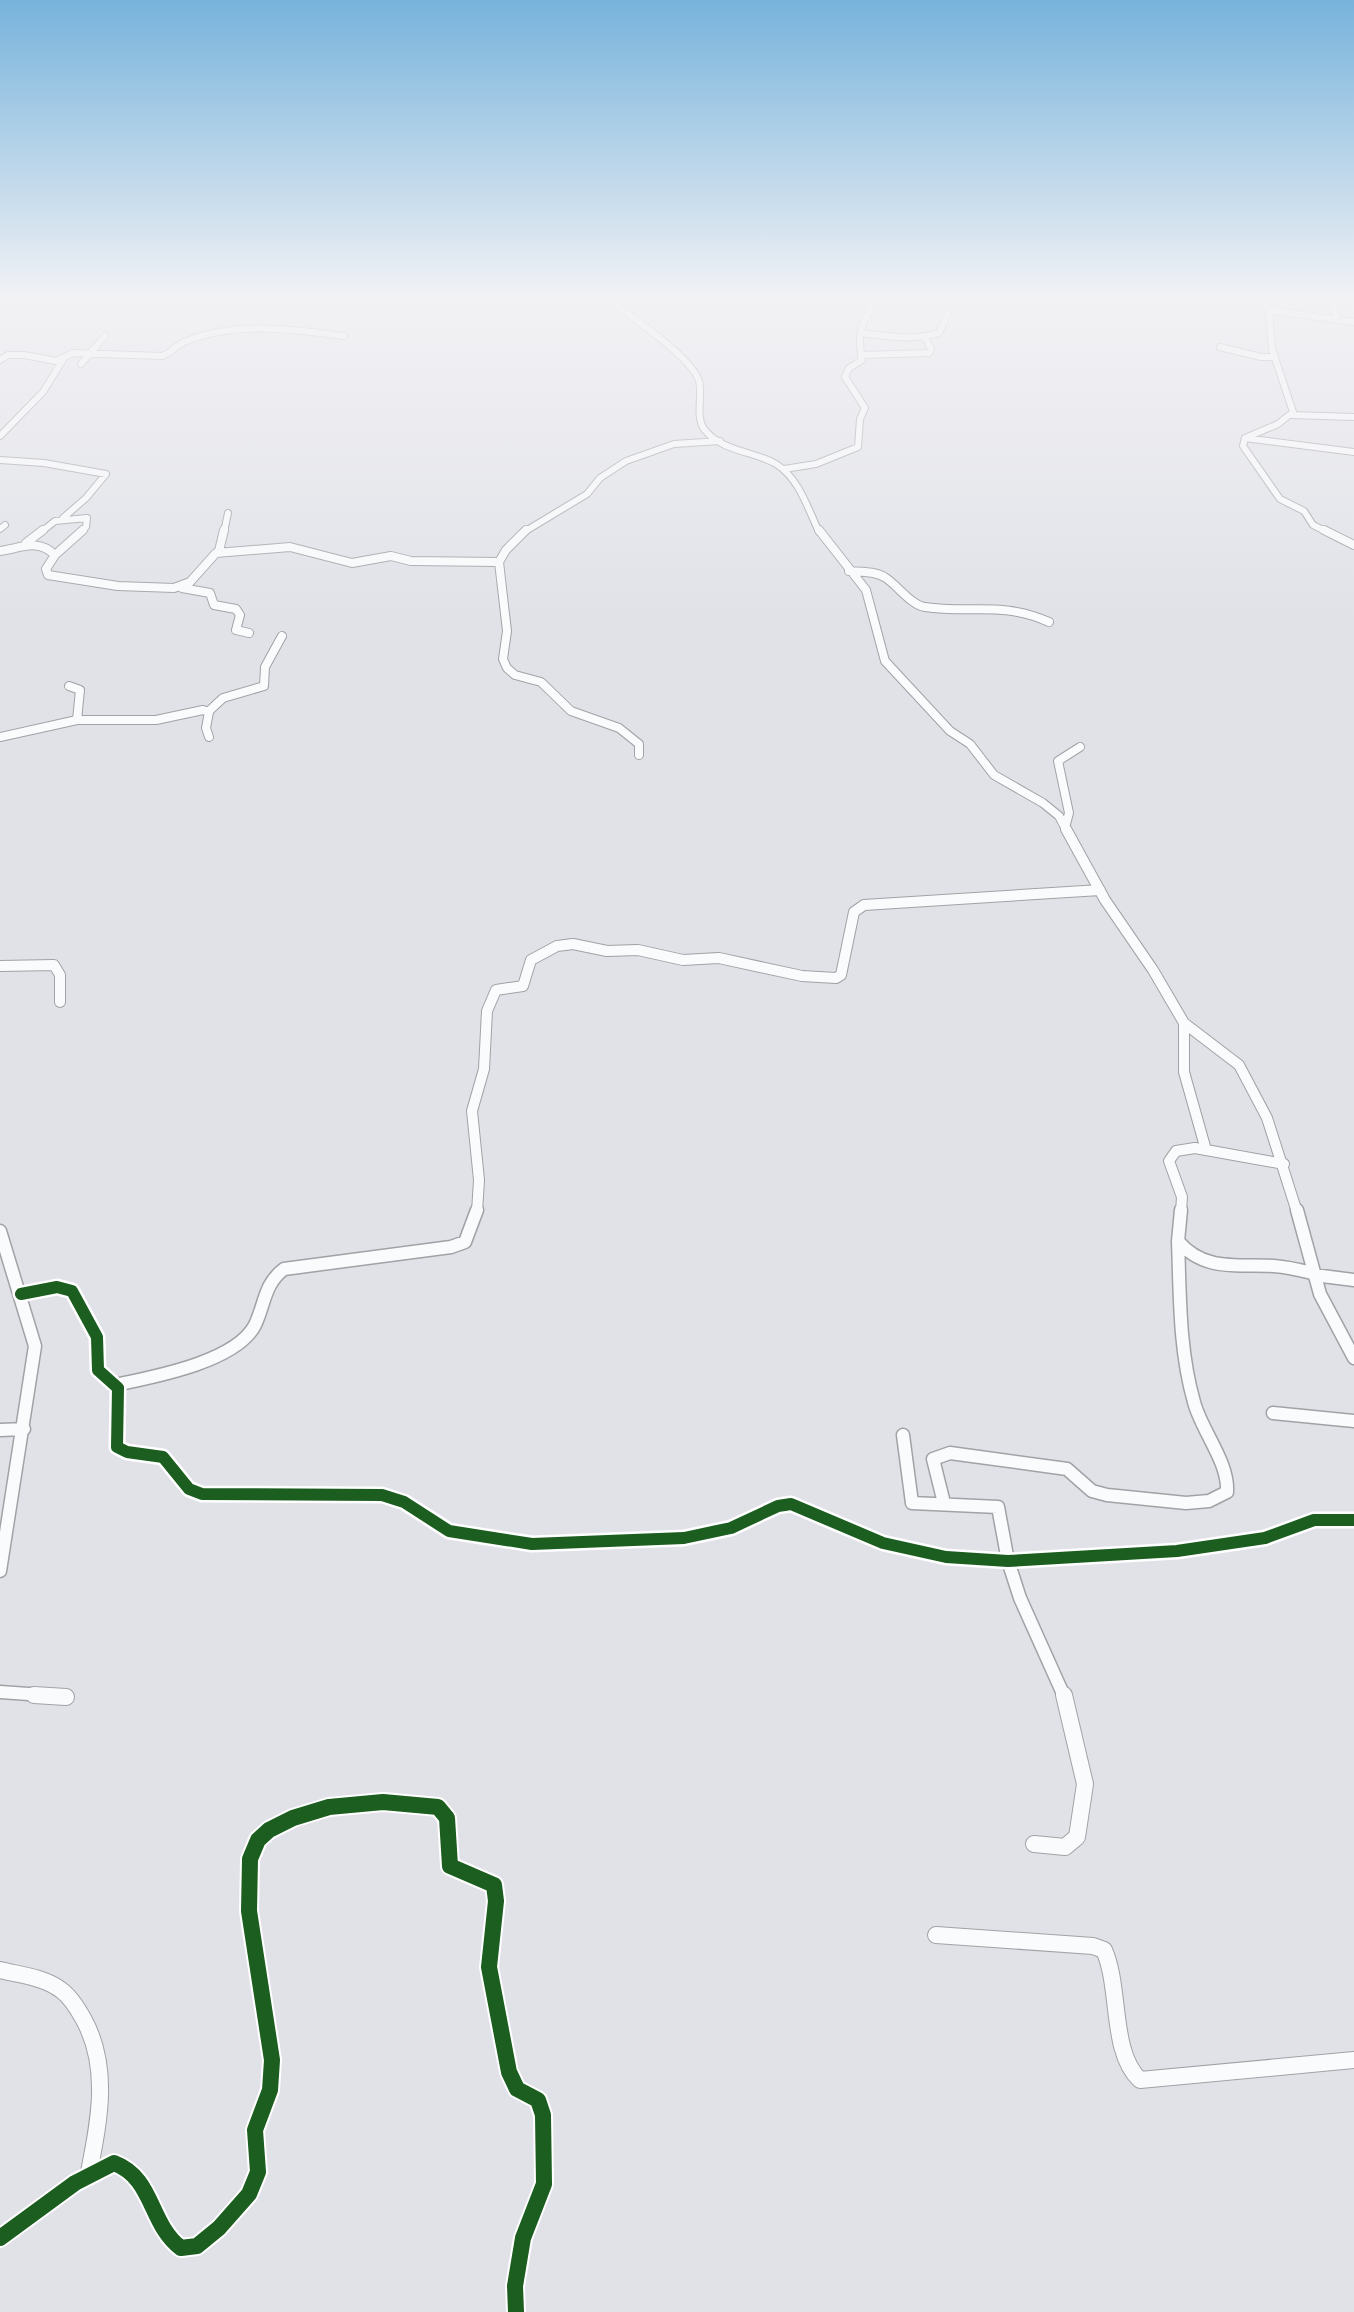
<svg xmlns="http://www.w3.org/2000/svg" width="1354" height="2312" font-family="'Libre Baskerville',serif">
  <rect width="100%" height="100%" fill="#e1e2e8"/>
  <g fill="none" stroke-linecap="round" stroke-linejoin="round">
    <!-- street-far4 casing -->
    <g stroke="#a1a2a6" stroke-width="8">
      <path id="street-far4" d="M603,296C625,312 692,357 699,381C703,396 695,416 704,429C722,452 754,451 776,464C799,478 808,509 819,532
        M1201,296L1262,299
        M1259,296L1269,310L1272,349L1293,412L1278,424L1245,438L1243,446L1280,499L1304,511L1313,525L1327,532
        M1328,296L1339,321
        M1269,310L1354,322
        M861,333C887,336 913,341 939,333L948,313
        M1220,347L1261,357H1275
        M861,355L929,353L931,349L925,337
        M0,360L8,355H24L56,361L73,353L162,356C172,353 175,346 184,342C234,321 292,329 344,336
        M81,364L105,336
        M1292,415L1354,417
        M0,436L43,392L64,358
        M1245,438L1354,452
        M0,460L44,463L106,474L86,498L63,518
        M784,469L816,464L858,447L860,419L865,408L845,377L849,368L862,360C858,339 859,327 871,309L869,300L863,296
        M0,529L5,525
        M41,532L55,521L87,518L86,527L81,532
        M224,532L228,513
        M524,532L587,494L600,478L626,461L674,444L720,441"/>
    </g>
    <!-- street-far3 casing -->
    <g stroke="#a1a2a6" stroke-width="10">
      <path id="street-far3" d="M819,530L866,590L885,661L950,731L970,744L994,775L1043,803L1059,816L1067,831
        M1324,530L1354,545
        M26,543L43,530
        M0,551C21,548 38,538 55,555L46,569L48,575L118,586L174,588L190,582L216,553L290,547L352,563L391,556L411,561L499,562L506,550L526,530
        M219,551L224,530
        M55,555L83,530
        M499,562L507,631L503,659L507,668L515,675L541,682L571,711L619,728L639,744V755
        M849,571C862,572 875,571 886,578C898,586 911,605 925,607C972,614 1002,601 1049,622
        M182,588L210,593L214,605L236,609L240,615L236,630L249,633
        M69,686L80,690L77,720
        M209,711L223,698L264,686L265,667L282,636
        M0,737L77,720H156L203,710L209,712L206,728L209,737
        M1066,824L1069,813L1058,761L1080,747"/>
    </g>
    <!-- street-far2 casing -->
    <g stroke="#a1a2a6" stroke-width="12">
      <path id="street-far2" d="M1066,829L1105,900L1153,970L1184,1023L1239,1065L1267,1118L1297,1212
        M0,966L54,965L60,975V1002
        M1184,1023V1072L1206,1150
        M477,1212L479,1180L472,1111L484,1069L487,1011L496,990L523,986L531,960L557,946L573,944L607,951L638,950L683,960L719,958L802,976L836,978L841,975L854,912L864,905L1100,890
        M1181,1212L1182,1197L1169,1161L1176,1151L1195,1148L1284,1164"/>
    </g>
    <!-- street-far1 casing -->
    <g stroke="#a1a2a6" stroke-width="15">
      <path id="street-far1" d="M1181,1210L1178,1241C1204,1272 1238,1264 1274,1266C1287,1267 1300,1270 1312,1273
        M1297,1210L1320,1294L1354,1358
        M0,1231L35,1346L0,1571
        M1314,1275L1354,1280
        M21,1294L57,1287L72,1291L97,1337L98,1370L118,1388L117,1447L127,1452L163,1457L189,1489L202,1494L382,1495L404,1502L449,1531L532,1544L684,1538L731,1528L778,1506L791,1504L883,1543L946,1557L1008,1561L1177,1551L1265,1538L1314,1520H1354
        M115,1385C153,1377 236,1362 255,1325C265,1304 264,1284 284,1269L451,1247L465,1242L477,1210
        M1273,1413L1354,1421
        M0,1430L24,1429
        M903,1435L912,1503L998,1507L1008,1561L1020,1598L1064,1696
        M944,1503L933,1459L950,1453L1067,1469L1092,1491L1107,1495L1186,1503L1209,1501L1227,1492C1229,1462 1201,1430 1194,1402C1179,1350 1180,1295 1178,1241
        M0,1692L57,1696"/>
    </g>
    <!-- street casing -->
    <g stroke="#a1a2a6" stroke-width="18">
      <path id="street" d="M34,1695L66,1697
        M1034,1844L1065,1847L1077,1837L1085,1784L1064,1695
        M936,1935L1093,1946L1104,1950C1121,1988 1110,2052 1140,2080L1354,2060
        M0,1970C20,1975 44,1977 61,1990C71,1997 78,2009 84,2020C110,2068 99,2121 89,2172
        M0,2238L75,2183L114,2163C154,2178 149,2224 181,2248L197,2246L219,2228L249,2194L258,2172L255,2130L270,2090L272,2060L249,1911L250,1859L258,1840L269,1830L293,1818L329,1807L383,1802L438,1807L447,1818L450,1866L494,1885L496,1901L489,1967L509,2072L517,2089L538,2100L543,2115L544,2184L523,2238L515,2286L516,2312"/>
    </g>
    <!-- street-far4 -->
    <use href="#street-far4" stroke="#fafbfc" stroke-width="6"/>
    <!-- street-far3 -->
    <use href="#street-far3" stroke="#fafbfc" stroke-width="8"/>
    <!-- street-far2 -->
    <use href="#street-far2" stroke="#fafbfc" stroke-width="10"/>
    <!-- street-far1 -->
    <use href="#street-far1" stroke="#fafbfc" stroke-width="12"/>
    <!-- street -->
    <use href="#street" stroke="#fafbfc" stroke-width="16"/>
    <!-- cycleway-far1 casing -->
    <g stroke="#fff" stroke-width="17">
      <path id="cycleway-far1" d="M21,1294L57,1287L72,1291L97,1337L98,1370L118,1388L117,1447L127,1452L163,1457L189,1489L202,1494L382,1495L404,1502L449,1531L532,1544L684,1538L731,1528L778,1506L791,1504L883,1543L946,1557L1008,1561L1177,1551L1265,1538L1314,1520H1354"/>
    </g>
    <!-- cycleway casing -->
    <g stroke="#fff" stroke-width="20">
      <path id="cycleway" d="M0,2238L75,2183L114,2163C154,2178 149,2224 181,2248L197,2246L219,2228L249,2194L258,2172L255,2130L270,2090L272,2060L249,1911L250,1859L258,1840L269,1830L293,1818L329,1807L383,1802L438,1807L447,1818L450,1866L494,1885L496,1901L489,1967L509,2072L517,2089L538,2100L543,2115L544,2184L523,2238L515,2286L516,2312"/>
    </g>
    <!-- cycleway-far1 -->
    <use href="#cycleway-far1" stroke="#1b5e20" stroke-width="12"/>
    <!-- cycleway -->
    <use href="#cycleway" stroke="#1b5e20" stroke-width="16"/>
  </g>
  <!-- sky -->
  <linearGradient id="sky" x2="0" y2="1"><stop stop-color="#77b3dc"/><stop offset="0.48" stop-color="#f2f2f5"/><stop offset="1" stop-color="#f2f2f5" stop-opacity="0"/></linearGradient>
  <rect width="1354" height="620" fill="url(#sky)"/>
</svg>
